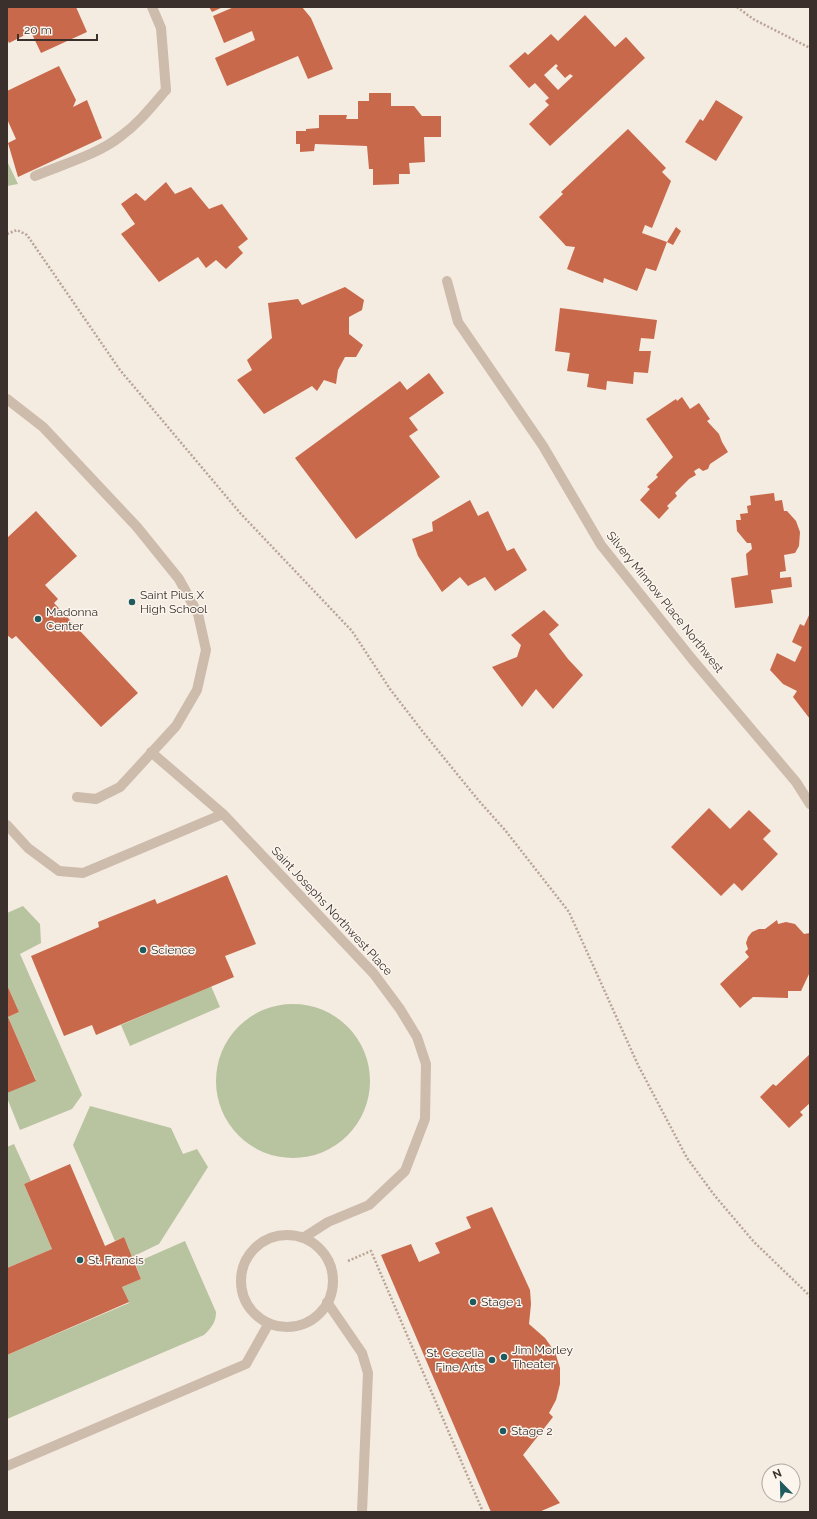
<svg xmlns="http://www.w3.org/2000/svg" width="817" height="1519" font-family="Raleway,sans-serif">
  <rect width="100%" height="100%" fill="#f4ebe1"/>
  <!-- green -->
  <path fill="#b8c4a0" d="M7,161L18,184L7,186Z
    M23,906L40,924L41,943L20,954L82,1095L72,1109L20,1130L7,1098V1093L36,1080L8,1017L19,1012L7,985V913Z
    M211,986L220,1007L130,1046L121,1025Z
    M216 1081a77 77 0 1 1 154 0a77 77 0 1 1-154 0Z
    M90,1106L171,1128L183,1154L197,1149L208,1167L159,1244L132,1257L124,1237L115,1241L73,1145Z
    M14,1144L31,1181L24,1184L52,1249L7,1268V1147Z
    M185,1241L216,1312C216,1322 212,1327 204,1335L7,1419V1355L129,1303L122,1287L141,1279L135,1263Z"/>
  <!-- building -->
  <path fill="#c8694b" fill-rule="evenodd" d="M7,7H76L87,32L41,53L31,32L9,43L7,39Z
    M209,7H223L212,12Z
    M234,7H302L311,18L333,69L308,79L298,56L227,86L215,58L255,40L252,31L224,43L213,16Z
    M585,15L615,47L626,37L645,58L550,146L529,124L549,105L545,101L549,98L535,83L529,88L509,66L525,52L528,55L551,34L558,41ZM556,64L558,66L556,68L565,78L570,74L573,76L558,90L544,75Z
    M59,66L76,100L73,107L87,100L102,138L18,177L8,143L16,139L7,119V91Z
    M369,93H391V106H414L422,116H441V137H424L425,162L409,163L410,174H399V184L373,185V169H369L367,146L315,144L314,151L300,152V144H296V131H306V129L319,128V115H347L346,119H358V101H369Z
    M716,100L743,117L716,161L685,142L700,119L703,121Z
    M628,129L666,168L662,172L671,181L652,228L645,225L642,233L667,242L656,271L646,268L637,291L604,278L603,283L567,269L575,247L566,246L539,217L563,194L561,192Z
    M166,182L175,194L191,187L209,209L222,204L248,239L238,247L243,253L226,269L216,260L206,268L198,257L159,282L121,234L135,224L121,204L136,193L145,201Z
    M676,227L681,231L673,245L667,242Z
    M345,287L364,300L362,310L349,317V334L363,345L356,357H345L338,370L336,384L324,380L317,391L312,386L264,414L237,380L252,370L247,360L272,338L268,303L298,299L302,305Z
    M560,308L657,320L654,339L641,338L639,351H651L648,373L634,372L633,384L607,381L606,390L587,387L589,374L567,371L570,353L555,351Z
    M429,373L444,393L409,418L418,430L409,436L440,477L356,539L295,458L400,381L407,390Z
    M682,397L690,409L699,403L710,419L707,421L719,434L722,442L728,452L710,464L708,469L703,471L699,468L694,471L696,475L689,479L675,493L677,496L667,506L669,508L659,519L640,500L650,489L647,487L658,477L656,475L673,457L646,419L676,399L677,401Z
    M774,493L775,501L782,500L784,511H787L796,521L800,532L799,546L795,553L784,555L786,571L780,572V578L791,577L792,587L771,590L773,603L735,608L731,578L748,575L746,554L752,549L751,543H747L737,531L736,520H741L740,514L748,513L747,506L751,505L750,496Z
    M470,500L478,516L488,511L507,551L514,548L527,570L495,591L485,577L468,586L460,577L442,592L418,556L412,539L433,531L432,522Z
    M36,511L77,556L45,585L58,599L54,603L138,693L101,727L16,636L12,639L7,635V538Z
    M544,610L559,625L549,634L568,659L583,675L553,709L536,689L522,707L492,667L517,657L521,645L511,635Z
    M810,613V719L793,697L797,691L783,684L770,670L777,653L795,662L802,647L792,642L800,624L804,626Z
    M709,808L730,829L749,810L771,831L763,839L778,854L742,891L734,883L721,896L671,847Z
    M227,875L256,944L225,956L234,977L96,1035L92,1025L64,1036L31,956L99,927L98,922L155,899L157,904Z
    M777,920L778,924L786,922L795,924L804,934L810,933V972L801,991H788V998L753,997L740,1008L720,984L749,957L745,952L748,949L746,943L748,937L752,932L759,929H765Z
    M7,985L19,1012L8,1017L36,1081L7,1093Z
    M810,1054V1103L800,1112L803,1115L789,1128L760,1097L773,1084L776,1086Z
    M70,1164L105,1246L124,1237L141,1279L122,1287L129,1302L7,1355V1268L52,1249L24,1184Z
    M492,1207L530,1290L531,1304L529,1324L545,1338L555,1352L560,1368V1384L556,1400L549,1413L553,1417L523,1455L560,1503L539,1512H491L381,1255L411,1244L419,1262L440,1253L435,1243L471,1228L466,1217Z"/>
  <g fill="none" stroke-linecap="round" stroke-linejoin="round">
    <!-- path -->
    <path stroke="#b9a596" stroke-width="2.5" stroke-dasharray="2 2" stroke-linecap="butt" d="M737,7L753,19L810,48
      M7,234L17,230L27,235L120,370L241,514L352,631L390,689L423,732L479,801L505,830L569,912L638,1065L687,1158L715,1196L754,1242L810,1296
      M348,1261L371,1251L483,1512"/>
    <!-- service -->
    <path stroke="#cdbbac" stroke-width="10" d="M35,176C63,164 97,155 121,136C139,123 152,106 166,90
      M7,399L43,427L137,527L179,579L198,614L206,650L197,690L176,726L120,787L96,799L77,797
      M151,752L223,814
      M7,825L28,848L59,871L83,873L223,814L374,974L400,1009L417,1037L426,1064L425,1119L405,1171L369,1205L328,1222L303,1238
      M241 1281a46 46 0 1 1 92 0a46 46 0 1 1-92 0Z
      M327,1302L362,1353L368,1373L362,1512
      M7,1466L246,1364L269,1323"/>
    <!-- minor -->
    <path stroke="#cdbbac" stroke-width="10" d="M152,7L161,28L166,90
      M447,281L458,322L543,446L601,545L692,659L796,782L810,804"/>
  </g>
  <!-- markers -->
  <g fill="#1f5a5e" stroke="#fbf5ee" stroke-width="1.5">
    <circle cx="132" cy="602" r="4"/>
    <circle cx="38" cy="619" r="4"/>
    <circle cx="143" cy="950" r="4"/>
    <circle cx="80" cy="1260" r="4"/>
    <circle cx="473" cy="1302" r="4"/>
    <circle cx="504" cy="1357" r="4"/>
    <circle cx="492" cy="1360" r="4"/>
    <circle cx="503" cy="1431" r="4"/>
  </g>
  <g text-anchor="middle" stroke-width="3" stroke-linejoin="round" paint-order="stroke">
    <!-- poi labels -->
    <g font-size="12" fill="#3b302b" stroke="#fbf5ee" text-anchor="start">
      <text x="140" y="599">Saint Pius X<tspan x="140" dy="14">High School</tspan></text>
      <text x="46" y="616">Madonna<tspan x="46" dy="14">Center</tspan></text>
      <text x="151" y="954">Science</text>
      <text x="88" y="1264">St. Francis</text>
      <text x="481" y="1306">Stage 1</text>
      <text x="512" y="1354">Jim Morley<tspan x="512" dy="14">Theater</tspan></text>
      <text x="484" y="1357" text-anchor="end">St. Cecelia<tspan x="484" dy="14">Fine Arts</tspan></text>
      <text x="511" y="1435">Stage 2</text>
    </g>
    <!-- street labels -->
    <g font-size="12" fill="#3b302b" stroke="#fbf5ee">
      <text transform="translate(665 602) rotate(51)" y="4">Silvery Minnow Place Northwest</text>
      <text transform="translate(332 911) rotate(47)" y="4">Saint Josephs Northwest Place</text>
    </g>
  </g>
  <!-- border -->
  <rect width="817" height="1519" fill="none" stroke="#3b302b" stroke-width="16"/>
  <!-- north arrow -->
  <g transform="translate(781 1483) rotate(337)"><circle r="19" fill="#fbf5ee" stroke="#aea6a0"/>
  <path d="M0-3L7 15L0 10L-7 15Z" fill="#1f5a5e"/>
  <text y="-6" font-size="11" font-weight="bold" text-anchor="middle" fill="#3b302b">N</text>
  </g>
  <!-- scale -->
  <path d="M18 34v6h79v-6" fill="none" stroke="#3b302b" stroke-width="2"/>
  <text x="24" y="34" font-size="12" fill="#3b302b" stroke="#fbf5ee" stroke-width="3" paint-order="stroke">20 m</text>
</svg>
